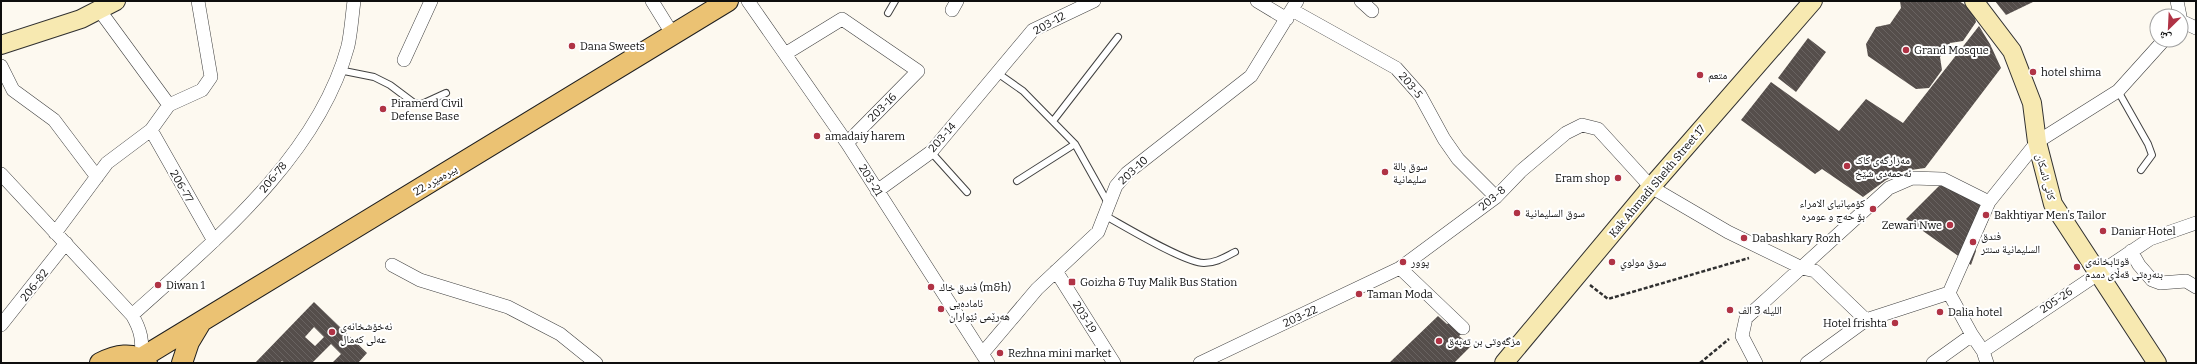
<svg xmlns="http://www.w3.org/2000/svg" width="2197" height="364" font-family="Bitter,'Noto Naskh Arabic',serif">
  <defs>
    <pattern id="building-back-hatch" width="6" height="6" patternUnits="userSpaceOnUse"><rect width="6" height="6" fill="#554e4b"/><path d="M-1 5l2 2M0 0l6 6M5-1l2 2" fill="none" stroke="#696361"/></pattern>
  </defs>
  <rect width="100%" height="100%" fill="#fdf9f0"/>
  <!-- building -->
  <path fill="url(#building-back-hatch)" fill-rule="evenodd" d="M1900,1H1959L1973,10L1976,22L1963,41L1950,43L1940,57L1942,70L1929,88L1916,89L1868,56L1866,44L1876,27L1890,24L1901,8Z
    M1995,1H2035L2006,15Z
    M1979,26L1990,44L2001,68L1925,168L1904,171L1886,180L1863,197L1822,169L1815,174L1741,120L1771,82L1839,131L1866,99L1903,123Z
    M1808,38L1826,52L1796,92L1778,78Z
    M1949,176L1993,209L1984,230L1972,243L1976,251L1971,265L1906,219Z
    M314,302L367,353L358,363H332L341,354L331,344L312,363H284L282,361L280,363H255ZM314,327L324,337L315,346L305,337Z
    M1438,316L1447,324L1451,322L1462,333L1459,336L1471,346L1454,363H1389Z"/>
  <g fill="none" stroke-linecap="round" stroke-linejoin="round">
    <!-- lane casing -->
    <g stroke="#414141" stroke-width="8">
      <path id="lane" d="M888,13L895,1
        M339,70L374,77L390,85L414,103L422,104L446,93
        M996,72L1023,91L1075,144L1108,203
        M2118,91L2148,144L2152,155L2141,170
        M1053,121L1118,37
        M931,152L967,192
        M1017,181L1075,144
        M1104,215C1124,226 1185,263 1204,263C1216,263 1225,257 1235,252"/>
    </g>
    <!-- street casing -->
    <g stroke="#414141" stroke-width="14">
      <path id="street" d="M652,1L673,35
        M748,1L847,143L988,363
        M1257,1L1287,19
        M1361,1L1372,11
        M2177,1L2180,16
        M952,10L957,1
        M1292,10L1396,68L1420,95L1444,139L1458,159L1496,197
        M100,11L169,105
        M2181,21L2196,28
        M785,54L842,19L918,71L847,143
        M404,60L431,1
        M1,66L13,90L54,120L97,177
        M151,130L214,241
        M1,174L132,315C141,330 143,341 141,358
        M877,191L931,152L1033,30L1094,1
        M55,233L107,163L151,130L169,105L202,90L211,77L198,1
        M2131,251L2139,265L2152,280L2160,283L2186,281L2196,287
        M392,265L420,280L508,307L560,334L596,363
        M1400,268L1463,328
        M1056,271L1114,363
        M1949,293L1972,335L1983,351L1987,363
        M132,315C214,241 318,157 348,46C351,32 352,16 354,1
        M1,325L66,243
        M1983,351L2150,239L2196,223
        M982,354L1037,289L1098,232L1116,186L1127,173L1251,76L1297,1
        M1200,363L1400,268L1496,197L1521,171L1566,133L1582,125L1598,129L1651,187L1728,232L1802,268L1815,271L1866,320
        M1756,363L1742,336L1746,318L1889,188L1912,178L1943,179L1989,202
        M1807,363L1866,320L1949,293L1989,202L2037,142L2118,91L2164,40
        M1933,363L1972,335"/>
    </g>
    <!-- secondary casing -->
    <g stroke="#303030" stroke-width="20">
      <path id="secondary" d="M1974,1L2012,51L2032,103L2037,142L2053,204L2157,363
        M1,45L81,19L116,1
        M1504,363L1651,187L1813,1"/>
    </g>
    <!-- primary casing -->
    <g stroke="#1f1f1f" stroke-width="22">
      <path id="primary" d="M100,363C116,355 132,351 147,363
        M133,363L728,1
        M182,363L189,342L201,322"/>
    </g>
    <!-- path -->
    <path stroke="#303030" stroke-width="2.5" stroke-dasharray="4 2" stroke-linecap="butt" d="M1590,285L1608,299L1749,258
      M1700,363L1729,339"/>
    <!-- lane -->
    <use href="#lane" stroke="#fff" stroke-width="6"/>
    <!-- street -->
    <use href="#street" stroke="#fff" stroke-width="13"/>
    <!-- secondary -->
    <use href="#secondary" stroke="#f7e9b1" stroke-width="18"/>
    <!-- primary -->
    <use href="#primary" stroke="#ebc273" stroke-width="20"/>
  </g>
  <!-- markers -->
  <g fill="#b03345" stroke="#fff" stroke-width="1.5">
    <circle cx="572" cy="46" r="4"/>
    <circle cx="1906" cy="50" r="4"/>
    <circle cx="2033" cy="72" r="4"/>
    <circle cx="1700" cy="75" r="4"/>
    <circle cx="383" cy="109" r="4"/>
    <circle cx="817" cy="136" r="4"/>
    <circle cx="1847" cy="166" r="4"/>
    <circle cx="1385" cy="172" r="4"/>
    <circle cx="1618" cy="178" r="4"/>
    <circle cx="1873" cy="209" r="4"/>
    <circle cx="1517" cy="213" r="4"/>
    <circle cx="1986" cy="215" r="4"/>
    <circle cx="1950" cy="225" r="4"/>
    <circle cx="2103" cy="231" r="4"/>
    <circle cx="1744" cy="238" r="4"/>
    <circle cx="1973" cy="242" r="4"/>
    <circle cx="1403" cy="262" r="4"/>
    <circle cx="1612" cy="262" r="4"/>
    <circle cx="2077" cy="267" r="4"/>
    <rect x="1068" y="278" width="8" height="8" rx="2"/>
    <circle cx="158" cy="285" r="4"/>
    <circle cx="931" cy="287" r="4"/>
    <circle cx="1359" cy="294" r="4"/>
    <circle cx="941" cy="309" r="4"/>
    <circle cx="1730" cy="310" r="4"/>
    <circle cx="1940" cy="312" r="4"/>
    <circle cx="1895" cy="323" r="4"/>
    <circle cx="332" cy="332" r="4"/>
    <circle cx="1439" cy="341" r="4"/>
    <circle cx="1000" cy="353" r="4"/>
  </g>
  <g text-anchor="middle" stroke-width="4" stroke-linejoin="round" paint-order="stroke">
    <!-- street labels -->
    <g font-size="11" fill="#0e0e0e" stroke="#fff">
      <text transform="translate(1049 23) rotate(-29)" y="4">203-12</text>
      <text transform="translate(1411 85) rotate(50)" y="4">203-5</text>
      <text transform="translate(882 107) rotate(-45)" y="4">203-16</text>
      <text transform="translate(942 137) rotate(-49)" y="4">203-14</text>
      <text transform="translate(1133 170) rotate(-43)" y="4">203-10</text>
      <text transform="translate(273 177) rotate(-51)" y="4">206-78</text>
      <text transform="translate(2046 177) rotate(75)" y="4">کانی ئاسکان</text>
      <text transform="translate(435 180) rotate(-31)" y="4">22 پیرەمێرد</text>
      <text transform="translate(871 180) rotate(58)" y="4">203-21</text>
      <text transform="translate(1657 181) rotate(-50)" y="4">Kak Ahmadi Shekh Street 17</text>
      <text transform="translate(182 186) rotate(60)" y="4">206-77</text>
      <text transform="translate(1492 198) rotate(-40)" y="4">203-8</text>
      <text transform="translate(34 285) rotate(-52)" y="4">206-82</text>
      <text transform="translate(2056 300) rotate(-34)" y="4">205-26</text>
      <text transform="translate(1300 316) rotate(-25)" y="4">203-22</text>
      <text transform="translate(1085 317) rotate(58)" y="4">203-19</text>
    </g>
    <!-- poi labels -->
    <g font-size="11" fill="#0e0e0e" stroke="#fff" text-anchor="start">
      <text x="580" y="50">Dana Sweets</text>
      <text x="1914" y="54">Grand Mosque</text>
      <text x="2041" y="76">hotel shima</text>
      <text x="1708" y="79">متعم</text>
      <text x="391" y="107">Piramerd Civil<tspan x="391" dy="13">Defense Base</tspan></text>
      <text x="825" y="140">amadaiy harem</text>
      <text x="1855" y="164">مەزارگەی کاک<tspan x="1855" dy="13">ئەحمەدی شێخ</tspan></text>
      <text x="1393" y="170">سوق بالة<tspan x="1393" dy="13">سليمانية</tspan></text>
      <text x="1610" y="182" text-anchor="end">Eram shop</text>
      <text x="1865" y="207" text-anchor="end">کۆمپانیای الامراء<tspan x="1865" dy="13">بۆ حەج و عومرە</tspan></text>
      <text x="1525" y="217">سوق السليمانية</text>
      <text x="1994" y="219">Bakhtiyar Men’s Tailor</text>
      <text x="1942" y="229" text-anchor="end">Zewari Nwe</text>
      <text x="2111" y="235">Daniar Hotel</text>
      <text x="1981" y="240">فندق<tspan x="1981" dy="13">السليمانية سنتر</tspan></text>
      <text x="1752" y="242">Dabashkary Rozh</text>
      <text x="2085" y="265">قوتابخانەی<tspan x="2085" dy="13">بنەڕەتی قەڵای دمدم</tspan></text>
      <text x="1411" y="266">پوور</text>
      <text x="1620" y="266">سوق مولوي</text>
      <text x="1080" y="286">Goizha &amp; Tuy Malik Bus Station</text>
      <text x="166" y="289">Diwan 1</text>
      <text x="939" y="291">فندق خاك (m&amp;h)</text>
      <text x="1367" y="298">Taman Moda</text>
      <text x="949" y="307">ئامادەیی<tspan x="949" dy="13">ھەرێمی ئێواران</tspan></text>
      <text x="1738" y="314">الليله 3 الف</text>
      <text x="1948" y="316">Dalia hotel</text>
      <text x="1887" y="327" text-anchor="end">Hotel frishta</text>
      <text x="340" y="330">نەخۆشخانەی<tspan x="340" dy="13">عەلی کەمال</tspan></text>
      <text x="1447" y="345">مزگەوتی بن تەبەق</text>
      <text x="1008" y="357">Rezhna mini market</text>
    </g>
  </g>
  <!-- border -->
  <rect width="2197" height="364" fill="none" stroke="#0e0e0e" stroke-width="4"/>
  <!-- north arrow -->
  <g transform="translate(2169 28) rotate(204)"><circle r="19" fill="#ffffff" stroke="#9f9f9f"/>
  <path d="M0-3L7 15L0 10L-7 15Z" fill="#b03345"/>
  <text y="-6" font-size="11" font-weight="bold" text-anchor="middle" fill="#0e0e0e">ش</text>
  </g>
</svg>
